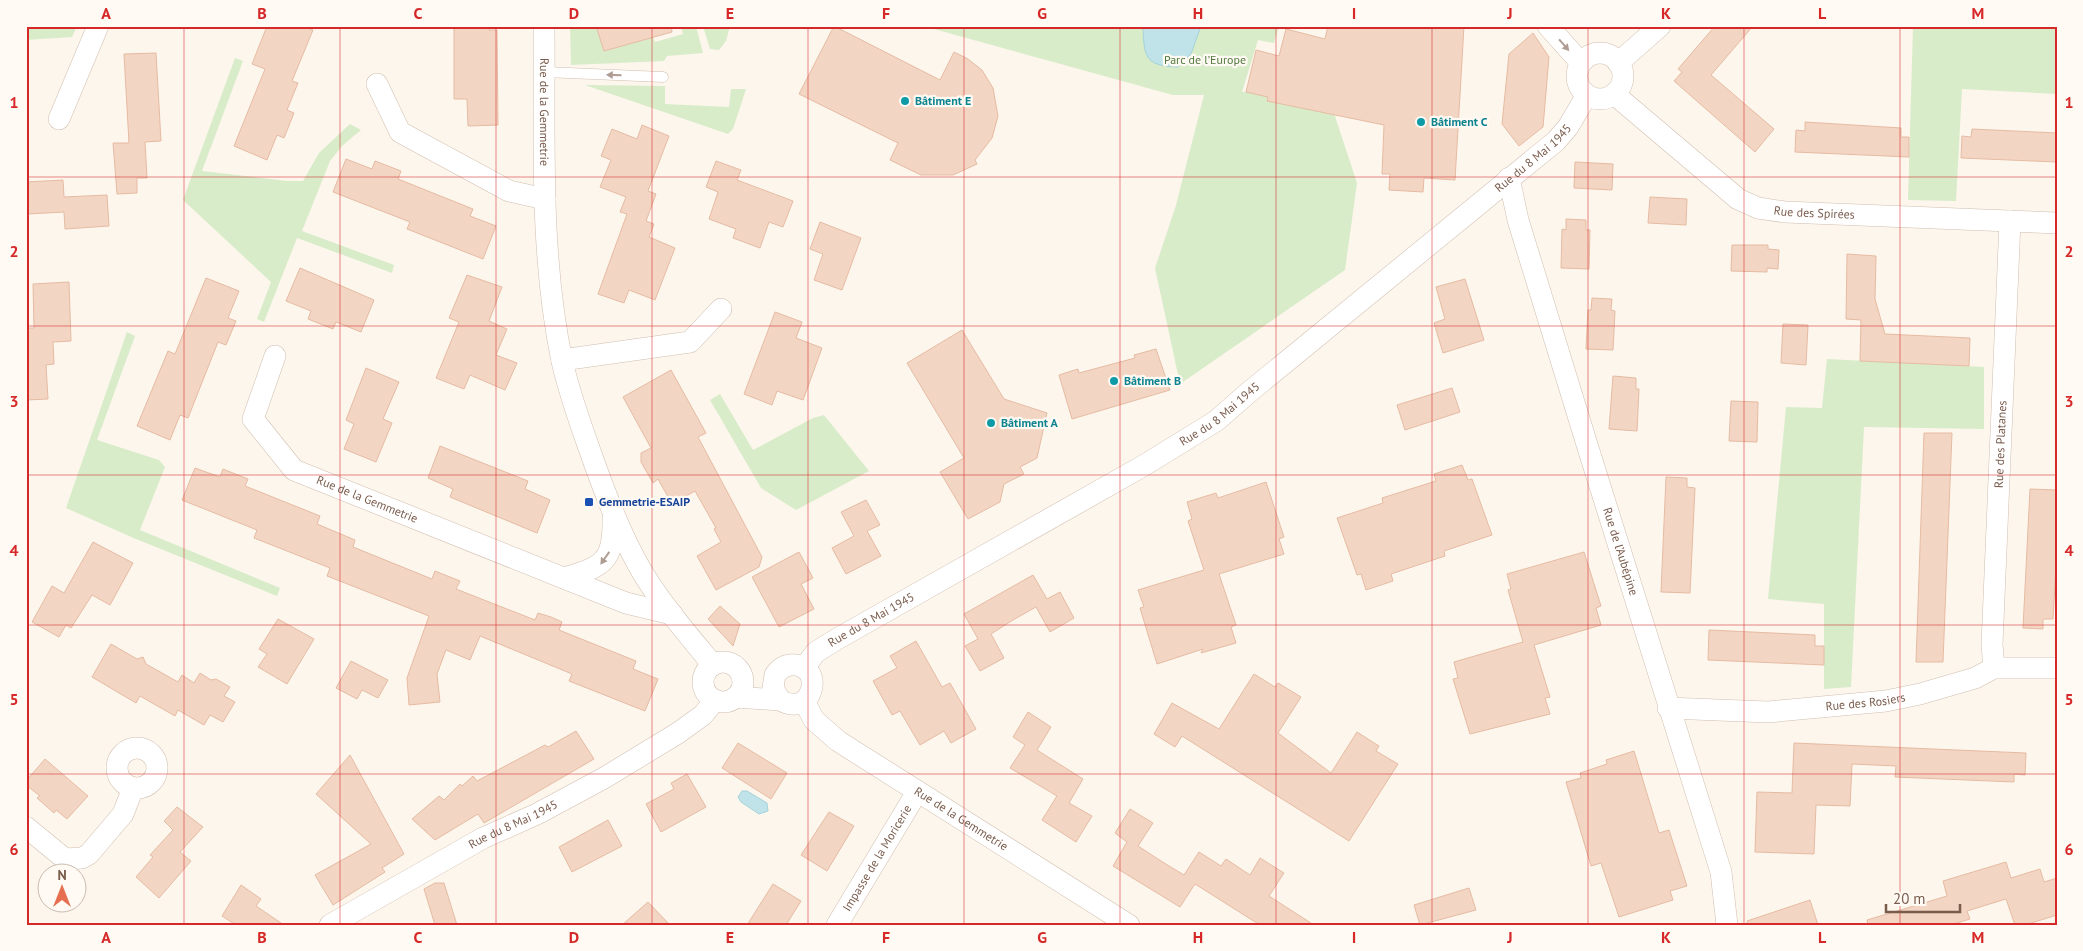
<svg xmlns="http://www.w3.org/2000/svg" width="2083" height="951" font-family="'PT Sans',sans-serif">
  <rect width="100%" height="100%" fill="#fdf6ec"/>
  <!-- green -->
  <path fill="#d8ecc9" d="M26,26H77L72,37L26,40Z
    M570,26H596L604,51L653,37L655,42L683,34L681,26H696L703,53L667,56L664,61L571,65Z
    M703,26H730L726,41L719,50L710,49Z
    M923,26H1279L1274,43L1258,40L1242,92H1257L1330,101L1357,183L1345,270L1180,384L1155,268L1176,205L1204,95H1173Z
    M1913,26H2057V94L1962,89L1956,201L1908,200Z
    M235,58L243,61L202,171L287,181H303L319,153L350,124L361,130L342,146L330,161L302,231L394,265L392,273L297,238L264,322L257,319L271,282L183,200Z
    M585,85L665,86V104L729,107L731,89H746L733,129L728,134Z
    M127,332L135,336L97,440L159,460L165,467L140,530L280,588L277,596L136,539L66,508Z
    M1827,359L1984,367V429L1864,427L1851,687L1824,689V604L1768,599L1786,407L1822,408Z
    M720,394L753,450L813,418L824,415L869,471L796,510L761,488L710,400Z"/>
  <!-- water -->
  <path fill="#bfe3e8" stroke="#a5d3da" d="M1143,26H1201L1191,54L1178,67C1144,66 1144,56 1143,26Z
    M742,791H747L767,803L768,811L759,814L741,802L738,797Z"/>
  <!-- building -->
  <path fill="#f3d5c3" stroke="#e6bba3" d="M267,26H302L313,30L292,81L298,83L287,110L294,113L284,138L277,135L267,160L234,146L265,69L252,64Z
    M454,26H488L489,30H497L498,125L468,126L467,99H454Z
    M596,26H671L672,32L604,51Z
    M834,26L940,80L954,52L968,59L982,70L993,88L998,116L992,138L975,160L977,164L953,175H921L890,160L898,143L799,94Z
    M1328,26H1464L1455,180L1424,178L1423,192L1389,190L1390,174H1382L1384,125L1267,101L1268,97L1246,92L1256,50L1279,56L1286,29L1325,39Z
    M1715,26H1753L1711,75L1774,129L1755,152L1674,81L1682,72L1678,69Z
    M1533,33L1549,57L1543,127L1519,146L1502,124L1509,54Z
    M156,53L161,141L145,142L147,178H137V193L117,194L113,143H129L124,54Z
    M1805,122L1901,128V137H1909V157L1795,152L1796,130L1805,131Z
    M642,125L669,136L648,191L656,194L646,221L654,224L649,237L675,248L655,300L629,290L624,303L598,294L627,214L620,212L626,197L600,187L611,160L601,156L612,129L637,139Z
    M1972,129L2057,133V162L1961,158L1962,136L1971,137Z
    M346,159L372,169L375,161L401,171L398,179L473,209L470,216L496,226L483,259L407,229L410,222L333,192Z
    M716,161L741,170L737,180L793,201L783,227L769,222L760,248L733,238L736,229L709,219L718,192L706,187Z
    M1575,162L1613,164L1612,190L1574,188Z
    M63,180L64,197L107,195L109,226L65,229L64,212L28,214L26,182Z
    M1650,197L1687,199L1686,225L1648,223Z
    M1566,219L1586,220V230H1590L1589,269L1561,268L1562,229L1566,230Z
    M820,222L861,238L842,290L814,280L823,254L810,249Z
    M1732,245H1768V249L1779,250L1778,269L1767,268V272L1731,271Z
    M1847,254L1876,256L1875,299L1885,334L1970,338L1969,366L1860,361L1861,320L1846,319Z
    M300,268L374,300L361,332L336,322L333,329L308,319L311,311L286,301Z
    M467,275L502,287L489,321L507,329L496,355L517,363L505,390L470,375L464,389L436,378L459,322L449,318Z
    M206,278L239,291L228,318L236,321L226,345L218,342L188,418L180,415L170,440L137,426L168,351L175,354Z
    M1465,279L1484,340L1443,353L1434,323L1445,319L1436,287Z
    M69,282L71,341L53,342L54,364L46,365L48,399L26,400V328H34L33,284Z
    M1592,298L1612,299L1611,310L1615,311L1613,350L1586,349L1588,310H1591Z
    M775,312L802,322L796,338L822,348L803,400L777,391L772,405L744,394Z
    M1783,324L1808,325L1806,365L1781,363Z
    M962,330L1004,399L1047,413L1037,458L1020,467L1024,474L1004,484L1000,502L968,519L940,472L964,458L907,363Z
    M1156,349L1170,390L1072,419L1059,375L1078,369L1079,373L1135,358L1134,355Z
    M366,368L399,382L383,419L392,423L376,462L344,449L354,424L346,420Z
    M671,370L706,433L698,437L762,557L759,567L716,590L697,556L721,542L714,529L716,528L695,491L672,504L658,479L653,483L641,462V453L651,448L623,397Z
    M1613,376L1636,378V389H1639L1637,431L1609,429Z
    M1452,388L1460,412L1405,430L1397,405Z
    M1731,401L1758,402L1757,442L1729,441Z
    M1924,433H1952L1943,662H1916Z
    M440,446L528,481L525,489L550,500L537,533L450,497L453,489L428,478Z
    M1462,465L1468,480L1472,479L1492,535L1444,551L1445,556L1391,574L1393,581L1366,590L1361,574L1357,575L1337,518L1383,503L1382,498L1436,481L1434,474Z
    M195,468L220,477L223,469L248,479L245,486L320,516L317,524L355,540L353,547L432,579L435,571L460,581L456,589L535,620L538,613L551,617L562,622L559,630L636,661L633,669L658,679L645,711L569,681L572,674L480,636L470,660L446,650L437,674L440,702L409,705L407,678L429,616L327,576L330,568L254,538L257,530L182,500Z
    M1666,477L1687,478V487L1695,488L1690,593L1661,592Z
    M1266,482L1284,537L1279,539L1284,554L1219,574L1236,625L1231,627L1236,643L1201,653L1203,649L1157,664L1140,608L1144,607L1138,590L1204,570L1188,521L1192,519L1187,502L1216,493L1218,498Z
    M2030,489L2057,490V549L2053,619H2043V629L2023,628Z
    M866,500L880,525L867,531L881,556L846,574L832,548L854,536L841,512Z
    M93,542L133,563L110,605L92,595L71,628L66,625L59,637L32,622L52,586L64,593Z
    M799,552L813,578L801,584L814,609L779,627L752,577Z
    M1584,552L1601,606L1596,608L1601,625L1534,645L1550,697L1545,698L1550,714L1470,734L1453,679L1458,678L1454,662L1523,642L1508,590L1511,589L1507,574Z
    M1033,575L1047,599L1060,592L1074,618L1050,632L1036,607L1013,620L991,634L1004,658L980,671L965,646L978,639L964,614Z
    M720,606L740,624L733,646L708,619Z
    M278,619L314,639L287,684L258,667L267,654L259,649Z
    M1709,630L1815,635V646H1824V665L1708,660Z
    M916,641L942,687L950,683L976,729L951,743L944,731L920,745L900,711L892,715L873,681L897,668L890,656Z
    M111,644L137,659L143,657L146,664L178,682L182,675L194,683L200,673L211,680L216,679L230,687L224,696L235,702L223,722L210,715L204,725L178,710L175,716L140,696L136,703L92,677Z
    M351,661L388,680L378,698L362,690L357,699L336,688Z
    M1254,674L1275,687L1278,683L1301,697L1278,733L1331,773L1357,732L1379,746L1376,751L1398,764L1349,841L1182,736L1175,747L1154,734L1172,703L1219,729Z
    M1028,712L1051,727L1037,750L1083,779L1069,803L1092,816L1076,842L1042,820L1057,796L1010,768L1025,745L1013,737Z
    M576,731L594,759L484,823L478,814L435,840L412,819L439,796L444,800L460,784L462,786L473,776L477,781L545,745L548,747Z
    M738,743L787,773L771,799L722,768Z
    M1794,743L2026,753L2025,775L2014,774V782L1895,777L1896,766L1852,764L1850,806L1816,805L1814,854L1755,852L1757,792L1792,793Z
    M1634,751L1659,833L1669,830L1687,886L1670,891L1673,900L1619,917L1601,863L1591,866L1566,782L1581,778L1580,773L1607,764L1606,760Z
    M350,755L404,854L382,868L385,872L333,905L315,875L371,844L316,794Z
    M45,759L88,796L67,819L56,810L54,813L37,798L40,796L26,785V781Z
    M687,774L706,807L661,832L646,804L674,789L671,783Z
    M177,807L203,827L180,852L191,861L159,898L136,877L153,857L150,855L173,830L164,821Z
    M1130,809L1153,823L1138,846L1161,861L1184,875L1199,852L1221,866L1226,859L1250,875L1260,858L1284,873L1269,896L1314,925H1260L1195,884L1180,907L1113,866L1127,842L1115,833Z
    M829,812L854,826L827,871L801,855Z
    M608,820L622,846L572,872L559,847Z
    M2006,862L2011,878L2040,869L2044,882L2057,878V915L2025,925H2015L2006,899L1967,911L1970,919L1950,925H1868L1867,920L1947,896L1943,881Z
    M435,883H444L457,925H435L424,889Z
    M773,884L801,901L786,925H747Z
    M241,885L261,899L256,906L284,925H236L222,916Z
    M1469,888L1476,910L1420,925L1414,905Z
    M1810,900L1818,925H1748L1747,921Z
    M648,902L670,925H622Z"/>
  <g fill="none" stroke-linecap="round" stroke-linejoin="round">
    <!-- lane casing -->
    <g stroke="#d1beb0" stroke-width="11">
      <path id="lane" d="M544,72L663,77"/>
    </g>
    <!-- street casing -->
    <g stroke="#d1beb0" stroke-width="22">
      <g id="street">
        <path id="s1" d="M544,26C545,138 539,251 562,361C570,397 583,431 595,465C609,503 623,540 644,575C664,607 689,636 713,665"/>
        <path d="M1548,26L1581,63"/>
        <circle cx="1600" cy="76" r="23"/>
        <path d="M1618,63L1660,26"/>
        <path d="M377,84L400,132L509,191L545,199"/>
        <path id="s2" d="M1614,94L1738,199L1758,208L1785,212L2057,223"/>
        <path d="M59,119L98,26"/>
        <path id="s3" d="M1509,178L1518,220L1589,451L1721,872L1727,925"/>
        <path id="s4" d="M275,356L253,419L294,470L626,603L672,614"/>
        <path d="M562,360L690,342L721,309"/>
        <path d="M564,578C605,566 614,561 613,517"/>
        <circle cx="723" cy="682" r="20"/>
        <path id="s5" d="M804,668L816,652L837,639L1143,466L1216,421L1248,393L1556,141L1568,127L1587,95"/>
        <path id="s6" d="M1994,668L1992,645L2010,221"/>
        <path d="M736,697L780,700C813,719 825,667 795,665C786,664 780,668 775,675L773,688L780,700"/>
        <path id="s7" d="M804,701L814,720L838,741L1129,925"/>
        <path id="s8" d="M1668,708L1768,712L1886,701L1920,694L1975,678L1994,668H2057"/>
        <circle cx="137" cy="768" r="20"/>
        <path d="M26,827L65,859L82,858L89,854L123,814L133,788"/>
        <path id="s9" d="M330,925L483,838L537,814L604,778L678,733L703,715L715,700"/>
        <path id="s10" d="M837,925L917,792"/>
      </g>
    </g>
    <!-- lane -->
    <use href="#lane" stroke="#fff" stroke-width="10"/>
    <!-- street -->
    <use href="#street" stroke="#fff" stroke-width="21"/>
  </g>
  <!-- one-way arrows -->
  <defs><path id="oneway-solid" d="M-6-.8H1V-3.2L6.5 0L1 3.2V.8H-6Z" transform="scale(1.25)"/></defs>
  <g fill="#af9d94">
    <use href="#oneway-solid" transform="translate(1564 45) rotate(49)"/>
    <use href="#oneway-solid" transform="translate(614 75) rotate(-178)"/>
    <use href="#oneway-solid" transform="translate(605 558) rotate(125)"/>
  </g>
  <!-- grid -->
  <path fill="none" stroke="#d62828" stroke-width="1" stroke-opacity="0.55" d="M184,26V925M340,26V925M496,26V925M652,26V925M808,26V925M964,26V925M1120,26V925M1276,26V925M1432,26V925M1588,26V925M1744,26V925M1900,26V925M26,177H2057M26,326H2057M26,475H2057M26,625H2057M26,774H2057"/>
  <!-- markers -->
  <g fill="#0f9aa8" stroke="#fffaf3" stroke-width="2">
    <circle cx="905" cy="101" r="5"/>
    <circle cx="1421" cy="122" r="5"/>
    <circle cx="1114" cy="381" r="5"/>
    <circle cx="991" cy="423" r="5"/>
  </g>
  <rect fill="#1a4fb4" stroke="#fffaf3" stroke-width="2" x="584" y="497" width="10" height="10" rx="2.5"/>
  <g text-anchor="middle" stroke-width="4.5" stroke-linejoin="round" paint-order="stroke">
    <!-- park labels -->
    <g font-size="12" fill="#537a41" stroke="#fffaf3">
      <text x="1205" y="64">Parc de l’Europe</text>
    </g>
    <!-- culture labels -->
    <g font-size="12" font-weight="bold" fill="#0d838f" stroke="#fffaf3" text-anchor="start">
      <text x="915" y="105">Bâtiment E</text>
      <text x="1431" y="126">Bâtiment C</text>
      <text x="1124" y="385">Bâtiment B</text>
      <text x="1001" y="427">Bâtiment A</text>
    </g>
    <!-- street labels -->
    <g font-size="12" fill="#7a5c4d" stroke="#fffaf3">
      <text dy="4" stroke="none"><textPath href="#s1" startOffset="86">Rue de la Gemmetrie</textPath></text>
      <text dy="4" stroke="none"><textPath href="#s5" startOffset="894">Rue du 8 Mai 1945</textPath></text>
      <text dy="4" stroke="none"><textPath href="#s2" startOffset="241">Rue des Spirées</textPath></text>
      <text dy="4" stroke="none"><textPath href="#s5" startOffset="489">Rue du 8 Mai 1945</textPath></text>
      <text dy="4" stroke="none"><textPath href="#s6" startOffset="224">Rue des Platanes</textPath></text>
      <text dy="4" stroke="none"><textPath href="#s4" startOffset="211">Rue de la Gemmetrie</textPath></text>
      <text dy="4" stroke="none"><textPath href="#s3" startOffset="390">Rue de l’Aubépine</textPath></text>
      <text dy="4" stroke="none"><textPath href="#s5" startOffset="84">Rue du 8 Mai 1945</textPath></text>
      <text dy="4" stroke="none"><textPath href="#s8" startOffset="198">Rue des Rosiers</textPath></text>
      <text dy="4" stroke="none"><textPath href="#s7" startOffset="199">Rue de la Gemmetrie</textPath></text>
      <text dy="4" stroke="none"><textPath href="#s9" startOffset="209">Rue du 8 Mai 1945</textPath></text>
      <text dy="4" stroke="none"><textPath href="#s10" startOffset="78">Impasse de la Moricerie</textPath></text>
    </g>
    <!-- transit labels -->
    <g font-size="12" font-weight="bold" fill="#164399" stroke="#fffaf3" text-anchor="start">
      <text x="599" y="506">Gemmetrie-ESAIP</text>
    </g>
  </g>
  <!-- border -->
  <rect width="2083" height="951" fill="none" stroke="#fffaf3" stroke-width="55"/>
  <!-- north arrow -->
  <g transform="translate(62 888)"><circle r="24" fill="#fffaf3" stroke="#cabbb1"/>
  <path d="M0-4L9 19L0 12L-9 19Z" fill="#e76f51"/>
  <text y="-8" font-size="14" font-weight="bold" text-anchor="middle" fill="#7a5c4d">N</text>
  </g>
  <!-- scale -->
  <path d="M1886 904v8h74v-8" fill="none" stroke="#7a5c4d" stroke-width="2.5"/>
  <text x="1893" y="904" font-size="15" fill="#7a5c4d" stroke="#fffaf3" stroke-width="4" paint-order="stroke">20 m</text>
  <rect x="28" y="28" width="2028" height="896" fill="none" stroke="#d62828" stroke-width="2"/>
  <g font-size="16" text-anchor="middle" font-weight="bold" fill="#d62828">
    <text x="106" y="19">A</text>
    <text x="262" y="19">B</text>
    <text x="418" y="19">C</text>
    <text x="574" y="19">D</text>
    <text x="730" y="19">E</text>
    <text x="886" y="19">F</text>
    <text x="1042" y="19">G</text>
    <text x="1198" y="19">H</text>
    <text x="1354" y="19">I</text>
    <text x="1510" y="19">J</text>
    <text x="1666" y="19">K</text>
    <text x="1822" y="19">L</text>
    <text x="1978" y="19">M</text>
    <text x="14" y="108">1</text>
    <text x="2069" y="108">1</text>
    <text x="14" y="257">2</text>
    <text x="2069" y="257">2</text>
    <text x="14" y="407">3</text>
    <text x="2069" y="407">3</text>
    <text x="14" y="556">4</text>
    <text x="2069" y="556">4</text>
    <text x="14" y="705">5</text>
    <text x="2069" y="705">5</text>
    <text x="14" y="855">6</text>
    <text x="2069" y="855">6</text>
    <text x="106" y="943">A</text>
    <text x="262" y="943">B</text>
    <text x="418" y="943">C</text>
    <text x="574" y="943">D</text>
    <text x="730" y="943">E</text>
    <text x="886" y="943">F</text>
    <text x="1042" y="943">G</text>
    <text x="1198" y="943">H</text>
    <text x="1354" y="943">I</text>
    <text x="1510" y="943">J</text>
    <text x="1666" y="943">K</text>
    <text x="1822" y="943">L</text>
    <text x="1978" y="943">M</text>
  </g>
</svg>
